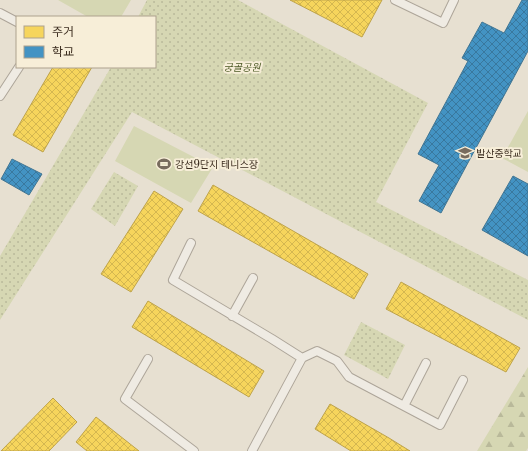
<svg xmlns="http://www.w3.org/2000/svg" width="528" height="451" font-family="'Libre Baskerville','Noto Sans KR',serif">
  <defs>
    <pattern id="grass-dots" width="8" height="8" patternUnits="userSpaceOnUse"><rect width="8" height="8" fill="#d6d7b3"/><path d="M2 2h.1M6 6h.1" fill="none" stroke="#b9b99a" stroke-width="1.8" stroke-linecap="round"/></pattern>
    <pattern id="forest-firs" width="22" height="20" patternUnits="userSpaceOnUse"><rect width="22" height="20" fill="#d6d7b3"/><path d="M5 1l3.5 6h-7zM16 11l3.5 6h-7z" fill="#b9b99a"/></pattern>
    <pattern id="homes-cross-hatch" width="8" height="8" patternUnits="userSpaceOnUse"><rect width="8" height="8" fill="#f6d55c"/><path d="M0 0l8 8M0 8l8-8" fill="none" stroke="#d4b750"/></pattern>
    <pattern id="schools-cross-hatch" width="8" height="8" patternUnits="userSpaceOnUse"><rect width="8" height="8" fill="#4393c3"/><path d="M0 0l8 8M0 8l8-8" fill="none" stroke="#39789e"/></pattern>
  </defs>
  <rect width="100%" height="100%" fill="#e7e0d1"/>
  <!-- grass -->
  <path fill="url(#grass-dots)" d="M147,0H238L428,103L376,202L528,280V320L132,112L0,320V256L111,67H155V17H138Z
    M114,172L138,186L115,226L91,209Z
    M361,322L405,345L388,379L344,355Z"/>
  <!-- forest -->
  <path fill="url(#forest-firs)" d="M528,367V448L526,451H477Z"/>
  <!-- pitch -->
  <path fill="#d6d7b3" d="M58,0H131L121,17H88Z
    M528,111V172L502,158Z
    M134,126L213,167L191,203L115,161Z"/>
  <!-- homes -->
  <path fill="url(#homes-cross-hatch)" stroke="#bea34a" d="M290,0H382L362,37Z
    M53,67H92L43,152L13,135Z
    M213,185L368,274L354,299L198,211Z
    M154,191L183,209L131,292L101,274Z
    M401,282L520,348L506,372L386,309Z
    M148,301L264,371L249,397L132,327Z
    M53,398L77,422L49,451H1Z
    M330,404L389,438L410,451H351L315,429Z
    M96,417L139,451H87L76,442Z"/>
  <!-- schools -->
  <path fill="url(#schools-cross-hatch)" stroke="#417592" d="M522,0H528V51L441,213L419,201L439,165L418,154L468,61L462,58L482,22L504,33Z
    M12,159L42,174L29,195L1,179Z
    M513,176L528,184V256L482,230Z"/>
  <g fill="none" stroke-linecap="round" stroke-linejoin="round">
    <!-- lane casing -->
    <g stroke="#ada599" stroke-width="10">
      <path id="lane" d="M395,0L443,23L454,0
        M0,13L17,22
        M0,96L19,67
        M191,243L173,280L272,339L302,358L317,351L337,361L349,377L440,425L463,380
        M232,316L253,278
        M148,359L125,399L194,451
        M404,406L426,363
        M252,451L302,358"/>
    </g>
    <!-- lane -->
    <use href="#lane" stroke="#efebe3" stroke-width="8"/>
  </g>
  <!-- icons -->
  <defs>
    <g id="school-bare" transform="scale(1.08)"><path d="M0-5L7-2L0 1L-7-2ZM-4 1L0 2.5L4 1V4Q0 6-4 4Z" fill="#786c5e" stroke="#f7eed8" stroke-width="2.5" paint-order="stroke"/></g>
    <g id="stadium-bare" transform="scale(1.08)"><path d="M0-5a6.5 5 0 1 0 0 10a6.5 5 0 1 0 0-10ZM-3.5-1.8h7v3.6h-7Z" fill="#786c5e" stroke="#f7eed8" stroke-width="2.5" paint-order="stroke"/></g>
  </defs>
  <g fill-rule="evenodd">
    <use href="#school-bare" x="465" y="153"/>
    <use href="#stadium-bare" x="164" y="164"/>
  </g>
  <g text-anchor="middle" stroke-width="4" stroke-linejoin="round" paint-order="stroke">
    <!-- park labels -->
    <g font-size="10" font-style="italic" fill="#4d5a26" stroke="#f7eed8">
      <text x="242" y="71">궁골공원</text>
    </g>
    <!-- poi labels -->
    <g font-size="10" fill="#3d2e20" stroke="#f7eed8" text-anchor="start">
      <text x="476" y="157">발산중학교</text>
      <text x="175" y="168">강선9단지 테니스장</text>
    </g>
  </g>
  <!-- legend -->
  <rect x="16" y="16" width="140" height="52" fill="#f7eed8" stroke="#ada18e"/>
  <rect x="24" y="26" width="20" height="12" fill="#f6d55c" stroke="#ada18e"/>
  <text x="52" y="36" font-size="12" fill="#3d2e20">주거</text>
  <rect x="24" y="46" width="20" height="12" fill="#4393c3" stroke="#ada18e"/>
  <text x="52" y="56" font-size="12" fill="#3d2e20">학교</text>
</svg>
